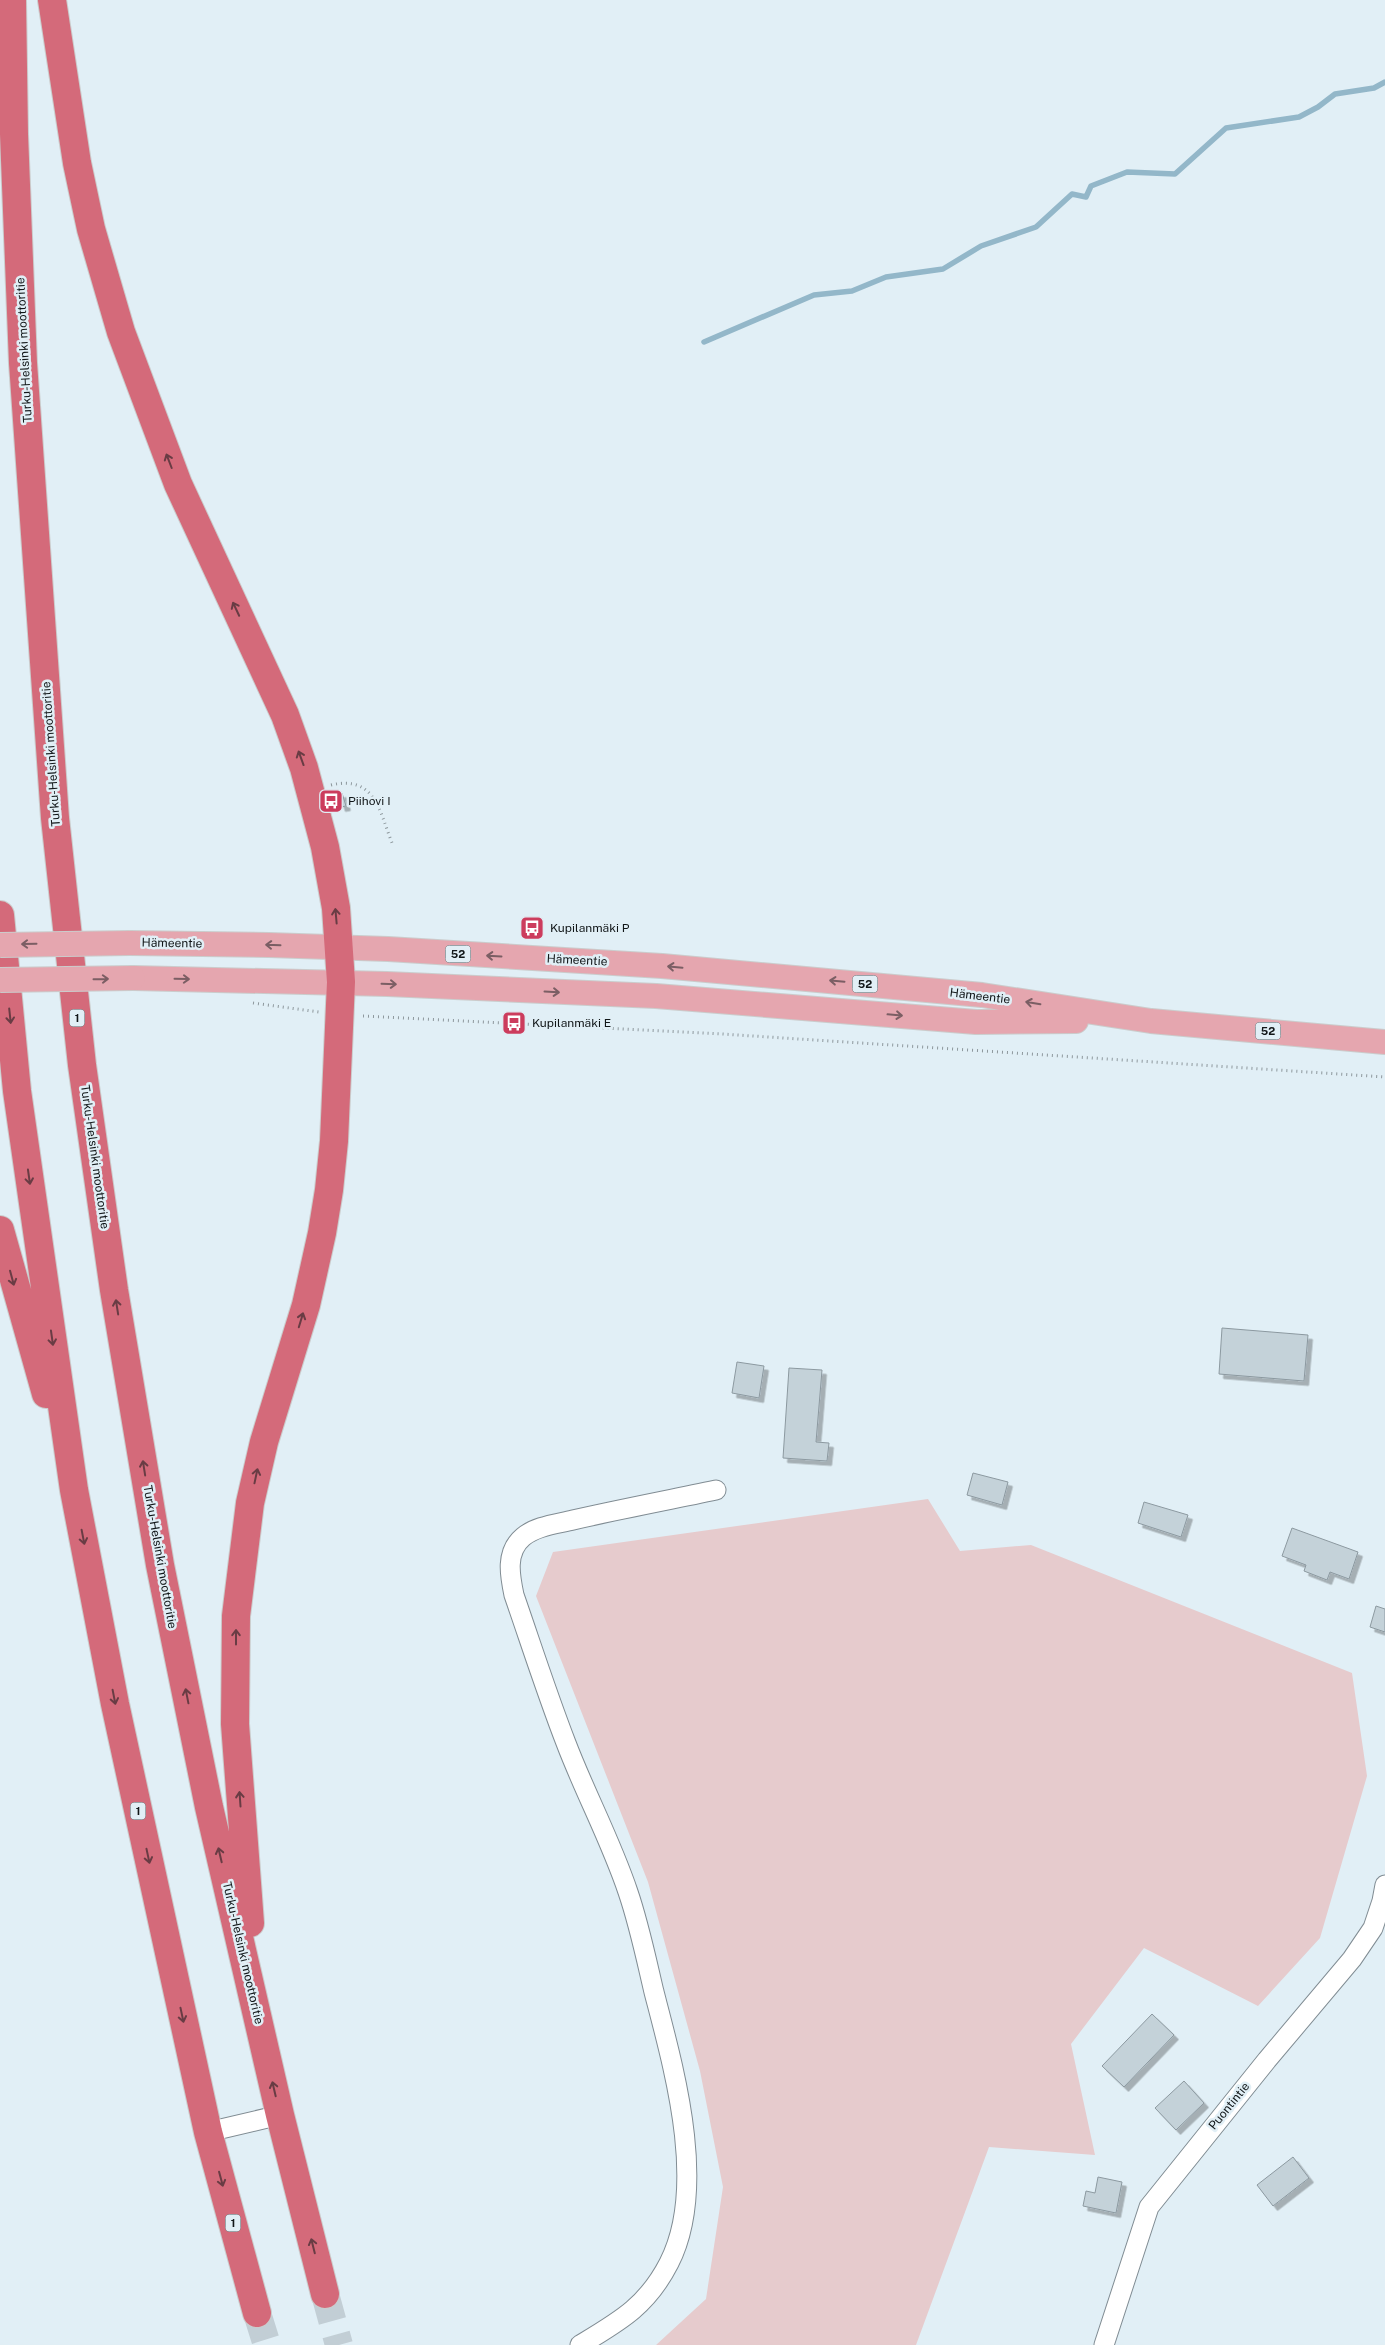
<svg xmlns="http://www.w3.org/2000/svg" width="1385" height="2345" font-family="'Public Sans',sans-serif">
  <defs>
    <filter id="shadow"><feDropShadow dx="4.5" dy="4.5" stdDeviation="0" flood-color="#0004"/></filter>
  </defs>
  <rect width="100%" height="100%" fill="#e1eff6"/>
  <!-- green -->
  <path fill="#e6cbcd" d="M928,1499L960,1551L1031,1545L1352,1673L1367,1776L1320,1938L1258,2006L1144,1948L1071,2044L1095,2155L989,2147L916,2345H656L706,2299L723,2187L700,2071L648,1882L536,1596L553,1552Z"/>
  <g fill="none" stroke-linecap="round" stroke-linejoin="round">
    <!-- stream -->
    <path stroke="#93b7c9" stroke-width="5.5" d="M704,342L814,295L852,291L886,277L943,269L981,246L1036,227L1072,194L1086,197L1091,186L1127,172L1175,174L1226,128L1299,117L1318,107L1335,94L1374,88L1385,82"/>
  </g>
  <!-- building -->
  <path fill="#c4d2d9" stroke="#8c99a0" filter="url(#shadow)" d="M342,793L346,806L341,807L337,794Z
    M1222,1328L1308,1335L1304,1381L1219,1374Z
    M737,1362L764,1366L759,1398L732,1393Z
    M789,1368L822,1370L816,1442L829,1443L827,1461L783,1458Z
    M973,1473L1008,1482L1002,1505L967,1495Z
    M1144,1502L1188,1515L1181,1537L1138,1523Z
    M1292,1528L1358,1552L1349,1579L1330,1572L1327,1580L1304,1571L1306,1565L1282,1556Z
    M1376,1606L1385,1609V1632L1370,1627Z
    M1152,2014L1174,2035L1124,2087L1102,2066Z
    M1184,2081L1204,2103L1176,2130L1155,2108Z
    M1293,2157L1309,2178L1273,2206L1257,2185Z
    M1098,2177L1122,2182L1116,2213L1083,2206L1086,2191L1095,2193Z"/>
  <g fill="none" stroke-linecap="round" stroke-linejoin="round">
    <!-- highway-tunnel -->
    <path stroke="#c2ced5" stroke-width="28" stroke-dasharray="28 14" stroke-linecap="butt" d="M325,2294L339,2345
      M257,2313L267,2345"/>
    <!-- minor casing -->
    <g stroke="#808c93" stroke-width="21">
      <path id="minor" d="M208,2132L280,2115
        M580,2345C620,2321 647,2306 669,2263C708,2187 674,2069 654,1992C646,1958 639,1924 628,1892C611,1841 585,1793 566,1743C547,1694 531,1644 514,1595C510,1576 505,1552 523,1537C536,1526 557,1524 573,1520C621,1509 669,1500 716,1490
        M1104,2345L1149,2207L1267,2060L1352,1959L1373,1928L1382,1901L1385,1885"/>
    </g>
    <!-- major casing -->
    <g stroke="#cbcccc" stroke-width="26">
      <path id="major" d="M130,943L269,945L388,949L662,966L982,995L1151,1021L1385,1042
        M133,978L387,984L656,996L976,1022L1076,1021"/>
    </g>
    <!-- highway casing -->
    <g stroke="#cbcccc" stroke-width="30">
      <path id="highway" d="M12,0L14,134L23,363L55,818L82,1065L114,1290L160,1565L209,1807L280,2115L325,2294
        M52,0L77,163L91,229L121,332L178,484L285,715L304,768L325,847L336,908L341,982L334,1141L329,1190L322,1233L306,1305L264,1442L250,1503L236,1616L235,1724L250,1923
        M0,915L17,1091L74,1490L115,1704L208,2132L257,2313
        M0,1230L46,1394"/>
    </g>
    <!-- path -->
    <path stroke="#8d979c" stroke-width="3" stroke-dasharray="1 4" stroke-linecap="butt" d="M331,785C375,775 379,810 392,843
      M253,1003L319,1012
      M363,1016L722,1034L1385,1077"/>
    <!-- minor -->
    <use href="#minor" stroke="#fff" stroke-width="19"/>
    <!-- major -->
    <use href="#major" stroke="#e5a6af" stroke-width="24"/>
    <!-- highway -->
    <use href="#highway" stroke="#d46a7a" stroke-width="28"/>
    <!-- major-bridge casing -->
    <g stroke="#cbcccc" stroke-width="26" stroke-linecap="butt">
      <path id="major-bridge" d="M0,945L130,943
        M0,980L133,978"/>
    </g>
    <!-- major-bridge -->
    <use href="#major-bridge" stroke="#e5a6af" stroke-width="24"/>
  </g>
  <!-- one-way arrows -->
  <defs><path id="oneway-shaft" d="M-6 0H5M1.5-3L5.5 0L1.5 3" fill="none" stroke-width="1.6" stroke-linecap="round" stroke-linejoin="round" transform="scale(1.25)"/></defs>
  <g stroke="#693c44">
    <use href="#oneway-shaft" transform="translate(169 461) rotate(-111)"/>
    <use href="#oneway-shaft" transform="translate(236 609) rotate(-115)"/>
    <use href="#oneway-shaft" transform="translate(301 758) rotate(-110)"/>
    <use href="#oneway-shaft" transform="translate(336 916) rotate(-95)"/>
    <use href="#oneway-shaft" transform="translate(10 1016) rotate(84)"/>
    <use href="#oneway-shaft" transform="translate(29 1177) rotate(82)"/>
    <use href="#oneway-shaft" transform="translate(12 1278) rotate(75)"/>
    <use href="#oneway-shaft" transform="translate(117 1307) rotate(-99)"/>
    <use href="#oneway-shaft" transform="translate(301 1320) rotate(-73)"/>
    <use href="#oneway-shaft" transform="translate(52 1338) rotate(82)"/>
    <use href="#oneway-shaft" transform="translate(144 1468) rotate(-99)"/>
    <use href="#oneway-shaft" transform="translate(256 1476) rotate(-78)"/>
    <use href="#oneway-shaft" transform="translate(83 1537) rotate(79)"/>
    <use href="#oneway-shaft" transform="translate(236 1637) rotate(-90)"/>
    <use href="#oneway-shaft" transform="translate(187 1696) rotate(-101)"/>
    <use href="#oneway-shaft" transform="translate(114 1697) rotate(79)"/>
    <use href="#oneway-shaft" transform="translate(240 1799) rotate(-94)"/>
    <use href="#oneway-shaft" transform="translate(220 1855) rotate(-103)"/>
    <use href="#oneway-shaft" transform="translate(148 1856) rotate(78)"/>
    <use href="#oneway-shaft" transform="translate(182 2015) rotate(78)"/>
    <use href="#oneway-shaft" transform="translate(274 2089) rotate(-103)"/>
    <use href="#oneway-shaft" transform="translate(221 2179) rotate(75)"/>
    <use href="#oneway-shaft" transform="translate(313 2246) rotate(-104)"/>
  </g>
  <g stroke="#7b5e64">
    <use href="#oneway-shaft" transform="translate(29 944) rotate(179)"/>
    <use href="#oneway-shaft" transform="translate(273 945) rotate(-178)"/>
    <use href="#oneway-shaft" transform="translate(494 956) rotate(-177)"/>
    <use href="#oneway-shaft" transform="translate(675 967) rotate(-175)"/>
    <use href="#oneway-shaft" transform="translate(101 979) rotate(-1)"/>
    <use href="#oneway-shaft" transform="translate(182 979) rotate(1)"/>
    <use href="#oneway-shaft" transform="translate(837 981) rotate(-175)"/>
    <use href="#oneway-shaft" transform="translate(389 984) rotate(2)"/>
    <use href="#oneway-shaft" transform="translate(552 992) rotate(3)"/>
    <use href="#oneway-shaft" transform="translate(1033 1003) rotate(-171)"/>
    <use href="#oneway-shaft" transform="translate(895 1015) rotate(5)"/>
  </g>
  <!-- icons -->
  <defs>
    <g id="bus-square" transform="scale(1.25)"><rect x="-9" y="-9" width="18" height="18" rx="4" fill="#cc3c5d" stroke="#e1eff6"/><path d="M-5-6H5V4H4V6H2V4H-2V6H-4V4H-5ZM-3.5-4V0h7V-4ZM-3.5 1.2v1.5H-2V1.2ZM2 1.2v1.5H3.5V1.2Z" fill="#fff"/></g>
  </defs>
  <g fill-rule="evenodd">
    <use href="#bus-square" x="331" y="801"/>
    <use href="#bus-square" x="532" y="928"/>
    <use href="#bus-square" x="514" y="1023"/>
  </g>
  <g text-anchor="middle" stroke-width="5" stroke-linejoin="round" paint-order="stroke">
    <!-- shield labels -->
    <g fill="#e1eff6" stroke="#4f575b" stroke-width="1">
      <rect x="445.5" y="945.5" width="25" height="17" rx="4"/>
      <rect x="852.5" y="975.5" width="25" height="17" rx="4"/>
      <rect x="69.5" y="1009.5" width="15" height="17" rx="4"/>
      <rect x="1255.5" y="1022.5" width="25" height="17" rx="4"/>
      <rect x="130.5" y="1802.5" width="15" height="17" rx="4"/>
      <rect x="225.5" y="2214.5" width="15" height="17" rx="4"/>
    </g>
    <g font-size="11" font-weight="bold" fill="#111618">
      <text x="458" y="958">52</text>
      <text x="865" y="988">52</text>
      <text x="77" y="1022">1</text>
      <text x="1268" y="1035">52</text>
      <text x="138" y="1815">1</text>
      <text x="233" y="2227">1</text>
    </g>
    <!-- street labels -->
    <g font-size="12" fill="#111618" stroke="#e1eff6">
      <text transform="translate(24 350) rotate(-93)" y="4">Turku-Helsinki moottoritie</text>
      <text transform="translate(51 754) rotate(-94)" y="4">Turku-Helsinki moottoritie</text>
      <text transform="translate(172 943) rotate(1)" y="4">Hämeentie</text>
      <text transform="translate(577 960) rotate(3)" y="4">Hämeentie</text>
      <text transform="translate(980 996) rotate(7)" y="4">Hämeentie</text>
      <text transform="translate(95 1157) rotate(82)" y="4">Turku-Helsinki moottoritie</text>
      <text transform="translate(160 1557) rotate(80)" y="4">Turku-Helsinki moottoritie</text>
      <text transform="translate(243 1953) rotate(77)" y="4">Turku-Helsinki moottoritie</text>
      <text transform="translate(1229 2106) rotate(-51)" y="4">Puontintie</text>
    </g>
    <!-- poi labels -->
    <g font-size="12" fill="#111618" stroke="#e1eff6" text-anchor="start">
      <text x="348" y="805">Piihovi I</text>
      <text x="550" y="932">Kupilanmäki P</text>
      <text x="532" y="1027">Kupilanmäki E</text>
    </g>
  </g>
</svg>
